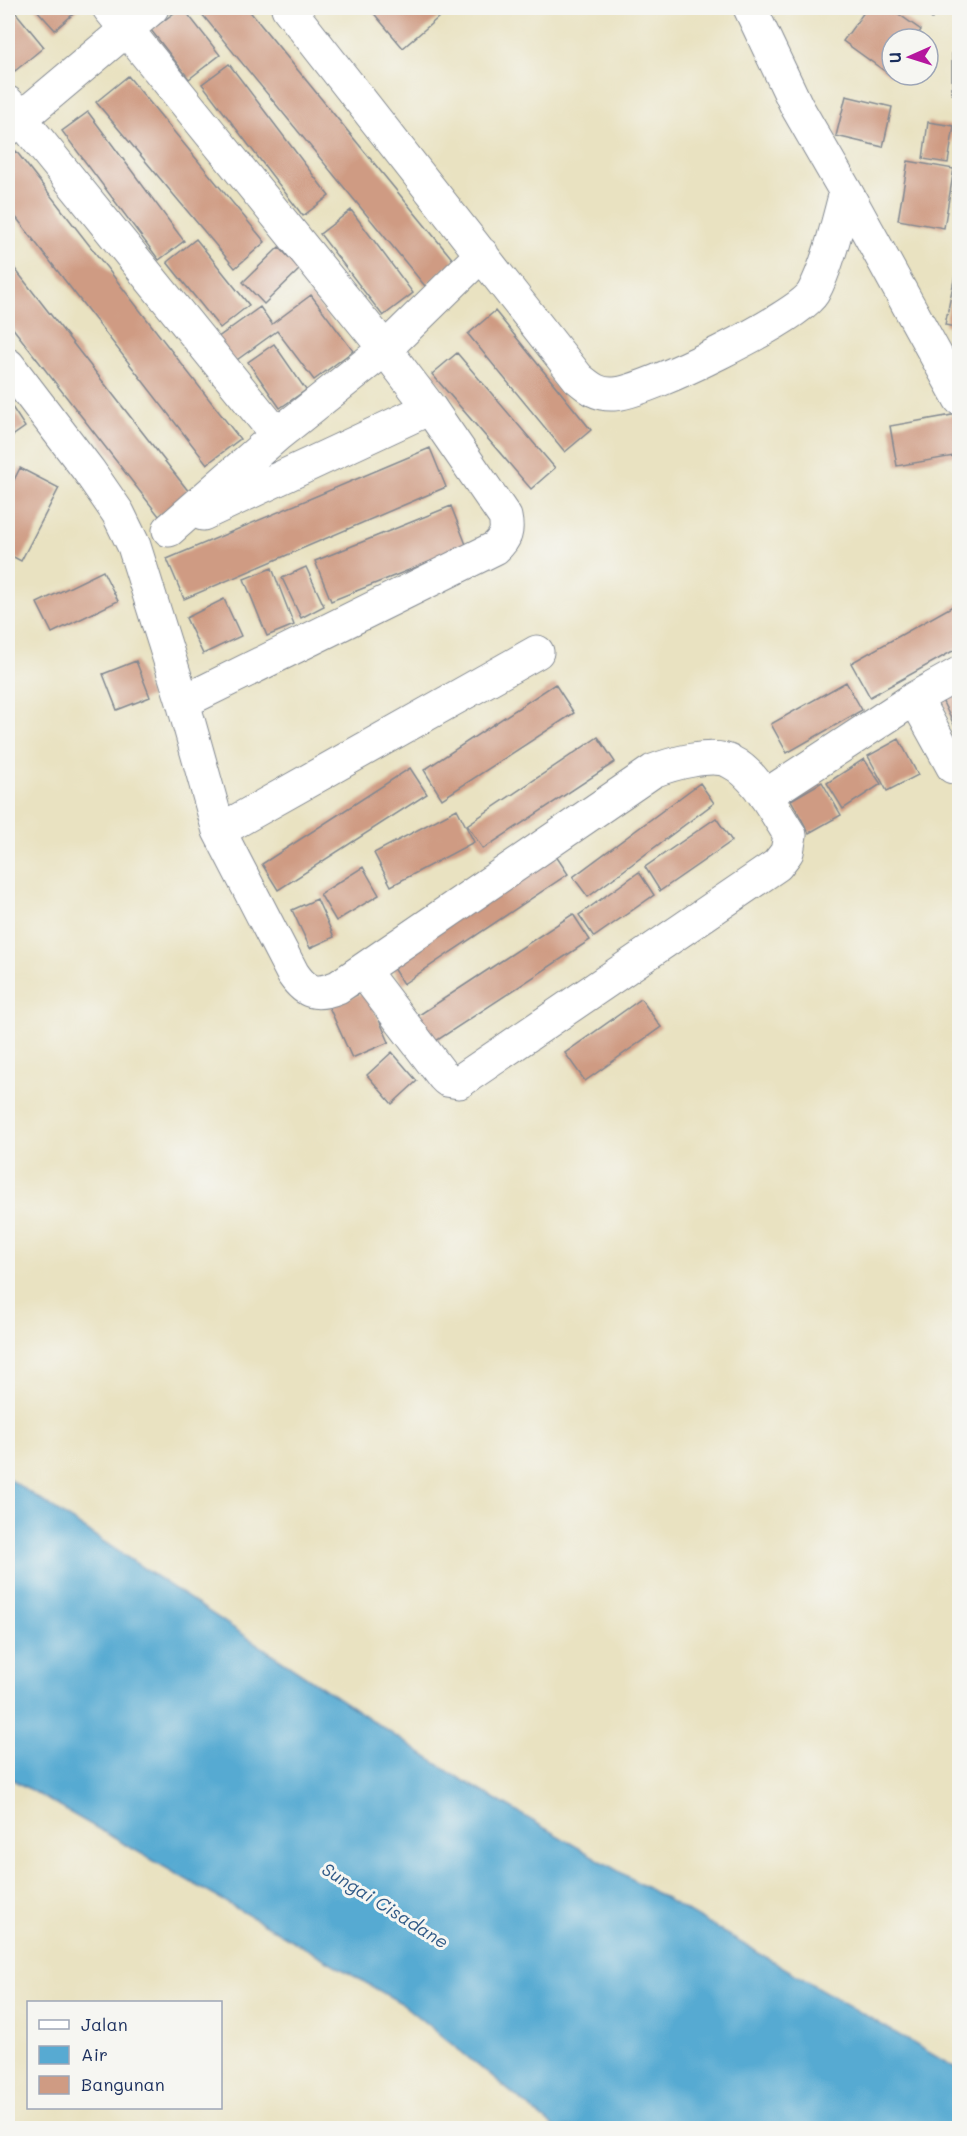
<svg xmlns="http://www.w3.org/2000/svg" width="967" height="2136" font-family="Mali,sans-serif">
  <rect width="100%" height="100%" fill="#f6f6f2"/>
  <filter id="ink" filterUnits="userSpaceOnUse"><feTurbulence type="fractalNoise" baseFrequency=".0167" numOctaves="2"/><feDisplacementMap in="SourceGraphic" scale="12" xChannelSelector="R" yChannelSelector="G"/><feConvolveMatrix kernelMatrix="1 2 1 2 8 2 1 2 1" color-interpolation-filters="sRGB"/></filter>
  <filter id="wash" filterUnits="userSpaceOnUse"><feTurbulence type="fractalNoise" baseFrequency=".008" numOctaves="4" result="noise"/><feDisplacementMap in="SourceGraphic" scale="24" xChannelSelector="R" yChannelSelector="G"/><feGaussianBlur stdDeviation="1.35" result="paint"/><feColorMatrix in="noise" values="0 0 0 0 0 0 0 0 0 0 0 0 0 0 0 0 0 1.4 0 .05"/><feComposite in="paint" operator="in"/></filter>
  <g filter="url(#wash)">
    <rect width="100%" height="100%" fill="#e9e2c1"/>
    <!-- water -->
    <path fill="#57aad2" stroke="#396c98" stroke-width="1.5" d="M8,1478L454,1775L959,2070V2128H555L401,2003L8,1777Z"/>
    <g id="blocks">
      <!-- building -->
      <path fill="#cf9b83" d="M8,8H12L44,47L15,71L8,61Z
        M35,8H80L55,30Z
        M181,8H183L220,55L189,79L151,30Z
        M208,8H247L454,261L425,286L201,13Z
        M373,8H443L446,11L403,48L371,10Z
        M867,8H890L921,30L915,39H892V72L890,75L843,41Z
        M921,8H944L932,19Z
        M952,50H960V94H952Z
        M229,64L329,196L303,216L202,84Z
        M128,76L265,242L235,268L96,102Z
        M846,96L892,107L883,147L836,136Z
        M88,112L184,241L159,260L62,131Z
        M928,122L954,126L948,163L923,159Z
        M16,151L240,439L207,464L8,207V158Z
        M908,161L954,169L944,228L898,220Z
        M351,210L413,293L383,316L320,234Z
        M196,239L249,305L220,328L167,262Z
        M279,247L300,269L264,304L243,282Z
        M8,260L189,492L159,516L8,322Z
        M958,260H960V328L945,325Z
        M311,295L353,351L314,380L277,331L234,362L217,338L260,307L272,324Z
        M495,311L591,430L565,452L468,334Z
        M274,344L306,390L280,408L248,362Z
        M457,353L555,468L531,489L432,374Z
        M8,401L25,427L8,439Z
        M958,414L960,455L897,466L890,426Z
        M430,448L446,487L184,599L167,559Z
        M20,468L59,488L21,561L8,554V492Z
        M451,506L467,547L331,601L315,561Z
        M306,567L324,606L301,618L282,578Z
        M272,568L294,625L267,636L244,579Z
        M103,571L118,601L52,633L37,603Z
        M224,599L241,636L203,654L186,618Z
        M960,602V647L870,697L851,663Z
        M136,661L150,697L117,710L103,674Z
        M846,682L862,710L787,753L771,724Z
        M555,684L574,713L442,799L424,770Z
        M960,687V737L940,696Z
        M598,737L615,762L483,849L467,825Z
        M899,739L918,775L887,791L868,756Z
        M864,759L881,784L843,809L827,783Z
        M410,768L427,794L278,890L262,864Z
        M822,782L841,815L809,833L791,800Z
        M700,783L714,803L588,897L573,877Z
        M457,809L474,842L391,886L374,853Z
        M716,818L732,841L660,891L645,867Z
        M552,850L568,874L403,984L388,960Z
        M363,867L379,895L336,921L320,894Z
        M639,872L654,895L594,937L579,915Z
        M317,899L334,937L310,948L292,910Z
        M573,914L590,940L433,1043L416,1017Z
        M366,991L389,1042L352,1058L329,1007Z
        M641,999L661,1027L585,1081L565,1053Z
        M392,1052L417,1081L392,1104L367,1075Z"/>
    </g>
  </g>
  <g filter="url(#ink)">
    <use href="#blocks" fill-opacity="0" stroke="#828890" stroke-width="1.5"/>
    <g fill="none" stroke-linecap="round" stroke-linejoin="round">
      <!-- minor casing -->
      <g stroke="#828890" stroke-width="35">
        <path id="minor" d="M109,8L385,349L430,408L505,517C508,531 506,538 495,548L183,702
          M288,8L578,378C590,388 598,395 614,394C645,393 798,318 813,293C828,266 838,222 846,192
          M750,8L797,107L846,192L960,399
          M8,103L277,435
          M8,129L152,8
          M8,365L89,471L118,513L134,546L183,702L219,831L293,974C306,993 316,996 338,987L653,771C671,764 713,752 731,762C756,774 775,812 790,835L787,852L777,865L459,1082L447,1080L443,1076L363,971
          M203,514L430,408
          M169,530L277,435L385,349L482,254
          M915,698L953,767
          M765,796L915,698L960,673
          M219,831L537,652"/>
      </g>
      <!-- minor -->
      <use href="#minor" stroke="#fff" stroke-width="33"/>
    </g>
  </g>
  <g text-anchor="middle" stroke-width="6" stroke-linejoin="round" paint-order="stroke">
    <!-- water labels -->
    <g font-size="18" font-style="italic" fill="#305a87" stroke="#f6f6f2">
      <text transform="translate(385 1906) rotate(32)" y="6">Sungai Cisadane</text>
    </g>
  </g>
  <!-- margin -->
  <rect width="967" height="2136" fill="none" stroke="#f6f6f2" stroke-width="30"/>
  <!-- legend -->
  <rect x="27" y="2001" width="195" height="108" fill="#f6f6f2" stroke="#9ea6b7" stroke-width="1.5"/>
  <rect x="39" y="2020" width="30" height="9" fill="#ffffff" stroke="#9ea6b7" stroke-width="1.5"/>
  <text x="81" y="2031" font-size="18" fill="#1b2f5e">Jalan</text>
  <rect x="39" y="2046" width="30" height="18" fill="#57aad2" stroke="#9ea6b7" stroke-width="1.5"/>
  <text x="81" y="2061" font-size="18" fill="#1b2f5e">Air</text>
  <rect x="39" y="2076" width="30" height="18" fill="#cf9b83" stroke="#9ea6b7" stroke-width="1.5"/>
  <text x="81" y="2091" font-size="18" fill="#1b2f5e">Bangunan</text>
  <!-- north arrow -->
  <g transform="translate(910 57) rotate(267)"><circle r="28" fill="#f6f6f2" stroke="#9ea6b7" stroke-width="1.5"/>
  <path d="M0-4.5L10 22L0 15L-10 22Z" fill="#b5179e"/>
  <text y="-9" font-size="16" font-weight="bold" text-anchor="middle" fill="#1b2f5e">U</text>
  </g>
</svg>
